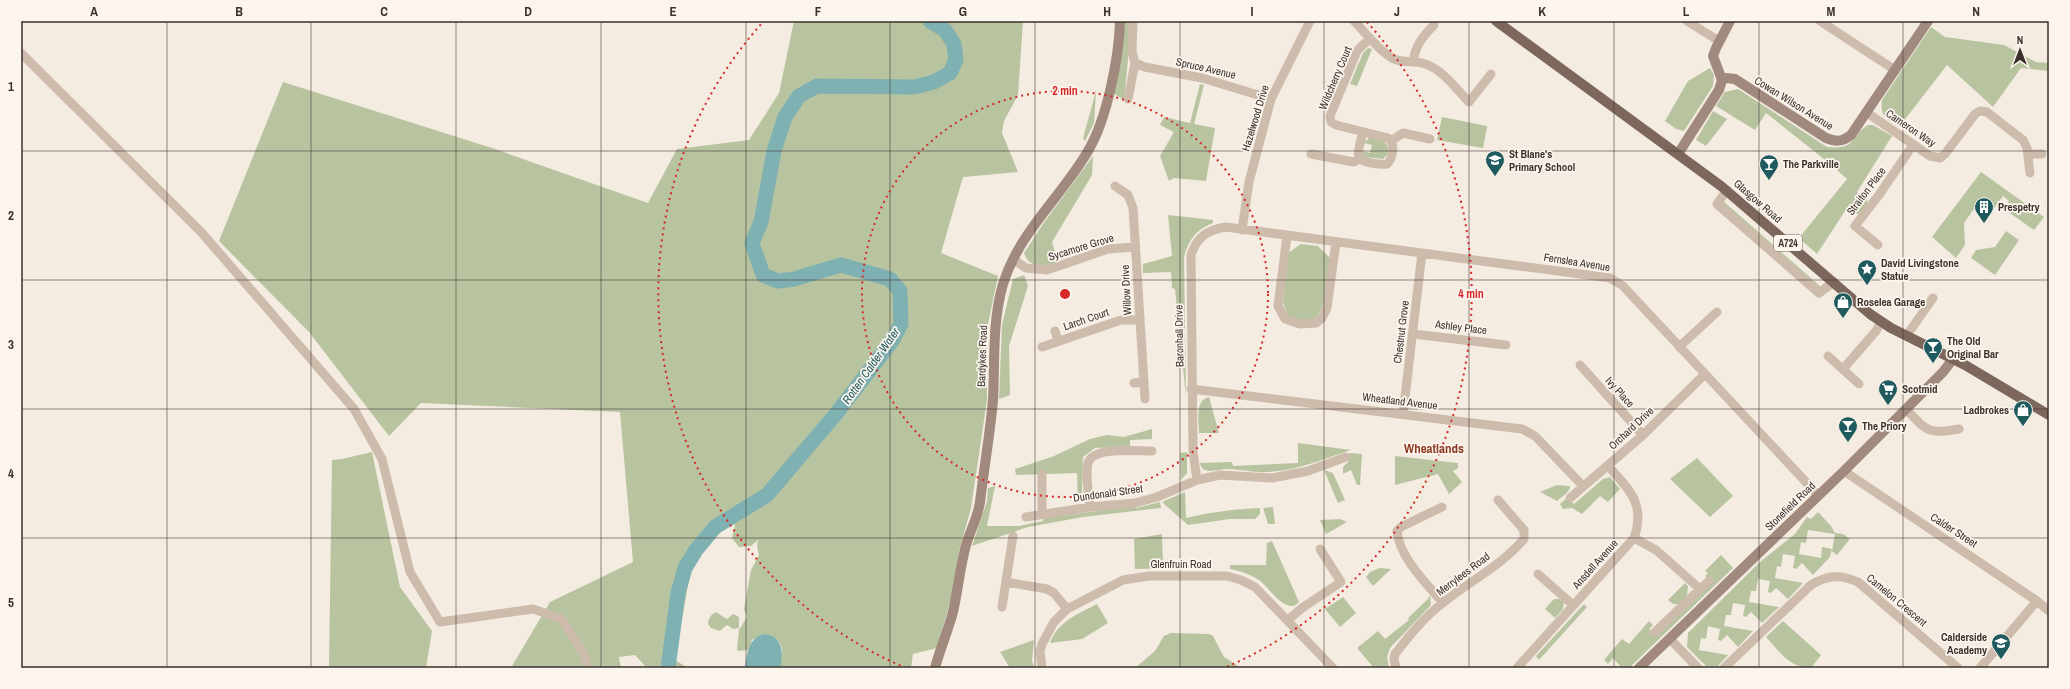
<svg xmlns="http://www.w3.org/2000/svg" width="2070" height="689" font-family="'Archivo Narrow',sans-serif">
  <rect width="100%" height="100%" fill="#f4ebe1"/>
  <!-- green -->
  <path fill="#b8c4a0" d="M794,21H1023L1018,95L1004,121L1002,133L1018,172L963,177L941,253L998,276L987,329V400L971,508L959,551L953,592L937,648L913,654L911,668H779C785,647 784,639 762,634L752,640L749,650L738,651L737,648L739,630L747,617L744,609L751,570L759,555L757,546L758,540L751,546L739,547L732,538L735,525L732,516L696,539L675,660L688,668H647L635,655L619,657L621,668H517L512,666L550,602L633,562L620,412L421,403L389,436L309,332L219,241L283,82L492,148L648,203L677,149L749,140L779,93Z
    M1124,21H1129L1128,60L1124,100L1113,93Z
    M1931,27L1945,37L2004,45L2036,62L2049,63V71L2021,68L1993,107L1947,65L1899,127C1886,118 1880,117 1882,100Z
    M1368,48L1372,49L1357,86L1350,84L1363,53Z
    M1710,68L1714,75L1713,86L1684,131L1676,129L1665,121L1688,81Z
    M1200,84L1204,85L1194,124L1215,128L1206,181L1174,178L1169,181L1160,156L1174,132L1160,125L1164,117L1190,123Z
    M1738,89L1827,147C1857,150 1849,137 1868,125H1873L1892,136L1857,192L1867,199V204L1859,214H1856L1847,208L1817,254L1799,238L1847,179L1829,163L1766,113L1755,130L1716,106L1725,92Z
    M1096,91L1094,123L1085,141L1083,138Z
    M1713,111L1727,119L1706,146L1696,140Z
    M1442,117L1487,126L1483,148L1437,140Z
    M1370,137C1380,140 1390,140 1388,154L1383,159L1364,157L1362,151L1370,153L1372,145L1364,143Z
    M1093,156L1092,175L1052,242L1058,262C1046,267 1029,269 1024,253L1045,221Z
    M1981,172L2044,217L2034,230L2004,209L2009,201L2003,196L1989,215L1976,206L1964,223L1965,245L1956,258L1932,237Z
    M1723,201L1821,287L1820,288L1723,204Z
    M1168,215L1213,220V223C1195,230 1189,240 1184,257L1186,397L1175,289L1172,288L1171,272L1143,273V264L1172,256Z
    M2006,231L2019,240L1995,275L1971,258L1976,250L1995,247Z
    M1301,244L1318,246L1330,258C1328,272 1327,312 1314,319C1306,322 1297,319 1289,318L1283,303L1288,253Z
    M1024,275L1028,286L1009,346L1010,395L999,399L1002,325L1013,279Z
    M1209,397L1219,433H1199C1199,421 1194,401 1209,397Z
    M1152,429V439L1130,440V446L1095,448L1083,457L1082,494L1078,503L1077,473L1016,475L1015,469L1054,456L1090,439L1107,435L1124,437Z
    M1298,443L1351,450C1324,459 1296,471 1267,472C1254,473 1240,469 1227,469C1218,469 1202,476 1200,463L1232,462L1233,466L1298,463Z
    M372,452L400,587L432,631L426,668H329L332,460L342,459Z
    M1187,452V473L1181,480L1180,453Z
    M1351,453L1362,454L1360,485H1357L1351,470L1343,474V467L1349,461L1346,455Z
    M1395,456L1458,463V468L1453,471L1462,482L1449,494L1438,474L1395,485Z
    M1697,458L1733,496L1710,517L1670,479Z
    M1324,470L1333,473L1345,500L1338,503Z
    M1610,477L1620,489L1608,502L1600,496L1582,514L1572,508L1563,509L1560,504L1567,498L1574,504L1603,479Z
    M1557,485L1570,486C1570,493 1562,496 1557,501L1540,492Z
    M995,486L987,526H1019L1043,521V518L1135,506L1136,508L1160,502L1161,508L1083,517L1028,527L972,546L987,501L988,488Z
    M1185,492L1186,518C1211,512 1235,509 1260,508V514L1255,519H1230L1188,525L1162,502Z
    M1273,507L1275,524H1268L1263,508Z
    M1818,512L1831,526L1835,533L1843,534L1850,539L1837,555L1832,551L1835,534L1808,530L1806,543L1801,542L1799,554L1821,558L1822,547L1832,549L1830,557L1813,575L1802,563L1796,569L1793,568L1795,556L1783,554L1781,567L1777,566L1775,578L1803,583L1788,599L1776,588L1771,593L1768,592L1770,581L1758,579L1756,591H1751L1749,602L1779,607L1762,623L1751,612L1746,617L1743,616L1745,605L1733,603L1731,615H1726L1724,626L1753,631L1738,647L1727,635L1721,641L1718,640L1720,629L1708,626L1706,639L1701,638L1699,650L1728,655L1718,666H1706L1687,647L1688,633L1760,562L1795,534L1807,517L1811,519Z
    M1340,519L1347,522L1326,534L1320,520Z
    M1162,534L1163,565H1198V568L1135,569L1134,539Z
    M1272,541L1299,602L1294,606C1279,607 1270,588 1259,580C1250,574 1240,571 1230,569V565H1266L1267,543Z
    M1721,555L1733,568L1629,668H1622L1613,658L1608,664L1604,660L1622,639L1629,644L1649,621L1653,625L1649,629L1657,636L1712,582L1705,576L1708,573L1705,571Z
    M1380,568L1391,569L1373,586L1366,577L1370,572Z
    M1685,583L1688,586L1687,596L1679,604H1673L1668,600Z
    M1430,595L1431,605L1390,648L1387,657L1389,668H1374L1357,648L1378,631L1385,639L1409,620L1408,618L1428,599Z
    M1343,597L1356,613L1340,627L1325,609Z
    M1554,599H1559L1564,602L1563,609L1555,618L1545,609Z
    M1097,604L1108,623L1082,639L1050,643C1058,621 1078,614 1097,604Z
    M1584,604L1587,607L1539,660L1536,656Z
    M716,612L727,619L733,614L739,617V628L733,629L727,625L720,631L711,628L708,624C709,618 710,615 716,612Z
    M1783,621L1821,655L1811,668C1789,668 1780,652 1766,637Z
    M1171,633L1209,634L1213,636L1224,657L1241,668H1135L1155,651L1164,636Z
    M1034,640L1032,661L1034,668H1010L1000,652Z"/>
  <!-- water -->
  <path fill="#7fb0b2" d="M763,634C783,635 784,653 780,668H745C747,654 748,639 763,634Z"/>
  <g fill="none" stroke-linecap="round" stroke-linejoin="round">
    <!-- river -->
    <path stroke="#7fb0b2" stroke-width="15" d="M668,668L678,593L685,568L696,550L715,527L767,495L836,414L892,341L901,324L900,291L890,279L841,265L794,279L778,281L763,275L752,243L761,222L774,151L785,117L799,96L817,86L915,87L934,82L950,73L956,60L954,44L945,30L930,21"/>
    <!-- street -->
    <path stroke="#cdbbac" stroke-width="9" d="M1354,21C1366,33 1377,49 1392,58C1401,63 1412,61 1422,63C1442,68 1455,88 1469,102L1491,74
      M1687,21L1719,41
      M1820,21L1895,70
      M21,53L202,233L354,409L382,459L410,572L440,622L533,609L562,619L584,655L588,668
      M1413,62C1415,46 1423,36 1434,25
      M1135,63L1145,67L1202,78L1271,99
      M1128,99L1135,63L1132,52L1133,21
      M1866,112L1930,156L1940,158L1945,154L1975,114L1980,111L1987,112L2023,140L2027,148L2030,173
      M1363,132C1360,147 1351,160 1371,163C1377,164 1382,165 1387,164C1393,158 1396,144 1388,138L1336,125L1331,122L1330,116L1357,51L1370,38
      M1391,141L1403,133L1430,139
      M1311,154L1354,162L1359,159
      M2028,154H2042
      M1115,186L1128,195L1133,208L1145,399
      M1727,190L1717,204L1819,293L1834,282
      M1242,230L1249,182L1271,99L1310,21
      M1287,236L1278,306L1285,319L1300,324L1316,323L1322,318L1327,308L1336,242
      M1878,245L1855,226L1879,195L1913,145
      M1013,259L1026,268L1047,270L1108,249L1135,247
      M1055,331L1058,341
      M1413,334L1506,345
      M1907,335L1933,298
      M1042,347L1121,320H1139
      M1679,347L1717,312
      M1828,356L1859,384
      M1580,365L1643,435
      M1843,369L1876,331L1881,322
      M1134,383L1144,382
      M1191,389L1522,429L1535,436L1583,486
      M1906,409C1927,431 1928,435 1959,429
      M1403,414L1422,253
      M1844,471L2037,601L2049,611
      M1042,474V514
      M1197,480L1193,452L1191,255C1197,237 1207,230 1226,227L1610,278L1623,286L1818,495
      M1570,498L1643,435L1705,374
      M1090,507C1089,494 1085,476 1088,463C1093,446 1136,451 1152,451
      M1442,507L1401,527L1397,531C1399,557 1427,584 1443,603
      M1026,517L1090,507L1135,503L1157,497L1197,480L1220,475L1272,478L1308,471L1346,457
      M1634,538L1656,550L1700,589L1654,633
      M1538,574L1573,605
      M1006,582L1047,589L1054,593L1067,609
      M1700,589L1709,581
      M1002,607L1013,536
      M1288,620L1302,608L1341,582L1320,549
      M1670,639L1698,668
      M1042,668L1040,652L1042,644L1054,622L1067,609L1123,580L1149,576H1227L1241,580L1255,587L1333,668
      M1396,668L1394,659L1395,654C1409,636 1425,616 1444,602C1470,581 1502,565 1524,539V530L1498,500
      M1517,668L1634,538C1646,504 1629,489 1608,466
      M1724,668L1811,585C1827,575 1840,574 1858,582L1958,668
      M1980,668L2037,601"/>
    <!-- secondary -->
    <path stroke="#a18a7d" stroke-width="10" d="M1722,80L1713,56L1716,48L1730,21
      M1678,154L1719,90L1722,80L1726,78L1735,79L1826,138C1836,142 1842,142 1851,135L1928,21
      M935,668C940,649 948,631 953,612C958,590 960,567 966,545C970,531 978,517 980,502C984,468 990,434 993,400C995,360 992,322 1003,284C1019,232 1062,196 1088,151C1107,119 1119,58 1120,21
      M1639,668L1844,471L1943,372L1953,359"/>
    <!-- primary -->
    <path stroke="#7d675c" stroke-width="10" d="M1496,21L1721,186L1870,314L1891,328L1965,365L2049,415"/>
  </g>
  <!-- grid -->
  <path fill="none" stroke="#3b302b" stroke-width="1" stroke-opacity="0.55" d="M167,21V668M311,21V668M456,21V668M601,21V668M746,21V668M890,21V668M1035,21V668M1180,21V668M1324,21V668M1469,21V668M1614,21V668M1759,21V668M1903,21V668M21,151H2049M21,280H2049M21,409H2049M21,538H2049"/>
  <!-- distance rings -->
  <g fill="none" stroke="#d62828" stroke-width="2" stroke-dasharray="2 4">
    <circle cx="1065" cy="294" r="203"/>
    <path d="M906 668A406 406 0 0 1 763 22M1367 22A406 406 0 0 1 1224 668"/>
  </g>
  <!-- icons -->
  <defs>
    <g id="school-pin" transform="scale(1)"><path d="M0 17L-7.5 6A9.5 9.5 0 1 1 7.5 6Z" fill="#1f5a5e" stroke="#fbf5ee"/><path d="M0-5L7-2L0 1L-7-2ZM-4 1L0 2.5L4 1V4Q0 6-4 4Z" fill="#fff"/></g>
    <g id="bar-pin" transform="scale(1)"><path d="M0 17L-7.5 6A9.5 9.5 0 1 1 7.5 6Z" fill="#1f5a5e" stroke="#fbf5ee"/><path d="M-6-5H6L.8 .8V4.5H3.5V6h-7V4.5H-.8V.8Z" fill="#fff"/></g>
    <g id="building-pin" transform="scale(1)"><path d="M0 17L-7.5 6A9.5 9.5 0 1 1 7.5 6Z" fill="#1f5a5e" stroke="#fbf5ee"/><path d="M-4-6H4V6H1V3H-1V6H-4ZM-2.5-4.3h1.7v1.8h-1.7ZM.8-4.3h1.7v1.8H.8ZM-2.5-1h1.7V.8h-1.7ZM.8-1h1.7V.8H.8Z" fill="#fff"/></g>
    <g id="sight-pin" transform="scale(1)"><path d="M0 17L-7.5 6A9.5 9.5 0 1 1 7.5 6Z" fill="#1f5a5e" stroke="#fbf5ee"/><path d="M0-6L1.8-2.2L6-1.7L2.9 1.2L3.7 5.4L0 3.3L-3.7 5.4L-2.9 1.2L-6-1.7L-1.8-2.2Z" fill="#fff"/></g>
    <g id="shop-pin" transform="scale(1)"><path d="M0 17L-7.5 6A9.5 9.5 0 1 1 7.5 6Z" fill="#1f5a5e" stroke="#fbf5ee"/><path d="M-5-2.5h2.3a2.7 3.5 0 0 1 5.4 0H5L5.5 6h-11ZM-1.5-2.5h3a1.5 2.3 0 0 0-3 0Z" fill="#fff"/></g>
    <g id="supermarket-pin" transform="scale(1)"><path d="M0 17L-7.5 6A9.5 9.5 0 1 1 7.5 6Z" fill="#1f5a5e" stroke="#fbf5ee"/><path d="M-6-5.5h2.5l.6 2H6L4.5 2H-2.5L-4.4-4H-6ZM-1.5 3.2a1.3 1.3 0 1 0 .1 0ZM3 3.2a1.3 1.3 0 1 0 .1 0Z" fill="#fff"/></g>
  </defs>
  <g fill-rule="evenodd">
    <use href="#school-pin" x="1495" y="160"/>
    <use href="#bar-pin" x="1769" y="164"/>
    <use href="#building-pin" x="1984" y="207"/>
    <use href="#sight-pin" x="1867" y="269"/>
    <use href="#shop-pin" x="1843" y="302"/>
    <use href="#bar-pin" x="1933" y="347"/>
    <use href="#supermarket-pin" x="1888" y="389"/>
    <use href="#shop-pin" x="2023" y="410"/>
    <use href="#bar-pin" x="1848" y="426"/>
    <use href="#school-pin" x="2001" y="643"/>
  </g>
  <g text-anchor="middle" stroke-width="3.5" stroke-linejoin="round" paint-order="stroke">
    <!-- shield labels -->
    <rect fill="#fbf5ee" stroke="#756b66" stroke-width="1" x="1774" y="235" width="28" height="16" rx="3"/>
    <g font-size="10" font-weight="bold" fill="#3b302b">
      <text x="1788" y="247">A724</text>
    </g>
    <!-- street labels -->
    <g font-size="11" fill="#3b302b" stroke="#fbf5ee">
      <text transform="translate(1206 68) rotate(13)" y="4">Spruce Avenue</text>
      <text transform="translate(1335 78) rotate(-67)" y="4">Wildcherry Court</text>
      <text transform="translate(1794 103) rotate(32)" y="4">Cowan Wilson Avenue</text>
      <text transform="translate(1255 118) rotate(-73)" y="4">Hazelwood Drive</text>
      <text transform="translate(1911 128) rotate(34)" y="4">Cameron Way</text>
      <text transform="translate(1866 191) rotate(-53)" y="4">Straiton Place</text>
      <text transform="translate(1758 201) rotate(41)" y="4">Glasgow Road</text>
      <text transform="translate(1081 247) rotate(-17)" y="4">Sycamore Grove</text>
      <text transform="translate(1577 262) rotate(9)" y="4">Fernslea Avenue</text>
      <text transform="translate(1126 290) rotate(-93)" y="4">Willow Drive</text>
      <text transform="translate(1086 319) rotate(-19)" y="4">Larch Court</text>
      <text transform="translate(1461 327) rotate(7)" y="4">Ashley Place</text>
      <text transform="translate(1401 332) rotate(-83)" y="4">Chestnut Grove</text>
      <text transform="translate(1179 336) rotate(-91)" y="4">Baronhall Drive</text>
      <text transform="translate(982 356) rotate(-88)" y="4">Bardykes Road</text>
      <text transform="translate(1620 392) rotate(48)" y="4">Ivy Place</text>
      <text transform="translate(1400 401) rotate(7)" y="4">Wheatland Avenue</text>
      <text transform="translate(1631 428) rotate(-43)" y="4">Orchard Drive</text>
      <text transform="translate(1108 493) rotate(-8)" y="4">Dundonald Street</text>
      <text transform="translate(1790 506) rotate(-44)" y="4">Stonefield Road</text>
      <text transform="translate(1954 530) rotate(33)" y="4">Calder Street</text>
      <text x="1181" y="568">Glenfruin Road</text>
      <text transform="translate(1595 564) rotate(-48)" y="4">Ansdell Avenue</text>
      <text transform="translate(1463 574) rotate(-37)" y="4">Merrylees Road</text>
      <text transform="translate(1897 600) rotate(40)" y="4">Camelon Crescent</text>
    </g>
    <!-- poi labels -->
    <g font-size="11" font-weight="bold" fill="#3b302b" stroke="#fbf5ee" text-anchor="start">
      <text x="1509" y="158">St Blane's<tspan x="1509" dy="13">Primary School</tspan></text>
      <text x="1783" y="168">The Parkville</text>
      <text x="1998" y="211">Prespetry</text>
      <text x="1881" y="267">David Livingstone<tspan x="1881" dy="13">Statue</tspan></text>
      <text x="1857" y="306">Roselea Garage</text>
      <text x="1947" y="345">The Old<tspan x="1947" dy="13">Original Bar</tspan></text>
      <text x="1902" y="393">Scotmid</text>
      <text x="2009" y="414" text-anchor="end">Ladbrokes</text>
      <text x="1862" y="430">The Priory</text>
      <text x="1987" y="641" text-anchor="end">Calderside<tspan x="1987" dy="13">Academy</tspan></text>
    </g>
    <!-- water labels -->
    <g font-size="12" font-style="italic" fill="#1f5a5e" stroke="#fbf5ee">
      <text transform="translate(871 366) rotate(-55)" y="4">Rotten Calder Water</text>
    </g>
    <!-- quarter labels -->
    <g font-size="13" font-weight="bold" fill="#8c3b22" stroke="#fbf5ee">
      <text x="1434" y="453">Wheatlands</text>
    </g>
  </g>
  <circle cx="1065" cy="294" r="6" fill="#d62828" stroke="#fbf5ee" stroke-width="2"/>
  <g font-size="12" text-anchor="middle" font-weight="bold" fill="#d62828" stroke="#fbf5ee" stroke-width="3.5" stroke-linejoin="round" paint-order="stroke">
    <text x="1065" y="95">2 min</text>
    <text x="1471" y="298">4 min</text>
  </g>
  <!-- border -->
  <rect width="2070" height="689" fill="none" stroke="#fbf5ee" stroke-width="44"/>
  <!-- north arrow -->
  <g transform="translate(2020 50)" stroke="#fbf5ee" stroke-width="3" paint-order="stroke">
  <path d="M0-3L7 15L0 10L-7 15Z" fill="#3b302b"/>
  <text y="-6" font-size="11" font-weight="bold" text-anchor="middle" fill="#3b302b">N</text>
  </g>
  <rect x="22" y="22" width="2026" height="645" fill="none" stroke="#3b302b" stroke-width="1.5"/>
  <g font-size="13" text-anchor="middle" font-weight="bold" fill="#3b302b">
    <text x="94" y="16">A</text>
    <text x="239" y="16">B</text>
    <text x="384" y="16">C</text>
    <text x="528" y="16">D</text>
    <text x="673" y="16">E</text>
    <text x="818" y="16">F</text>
    <text x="963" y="16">G</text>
    <text x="1107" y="16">H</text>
    <text x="1252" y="16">I</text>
    <text x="1397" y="16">J</text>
    <text x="1542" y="16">K</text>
    <text x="1686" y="16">L</text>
    <text x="1831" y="16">M</text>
    <text x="1976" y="16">N</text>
    <text x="11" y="91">1</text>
    <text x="11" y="220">2</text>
    <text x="11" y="349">3</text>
    <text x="11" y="478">4</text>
    <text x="11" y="607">5</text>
  </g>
</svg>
